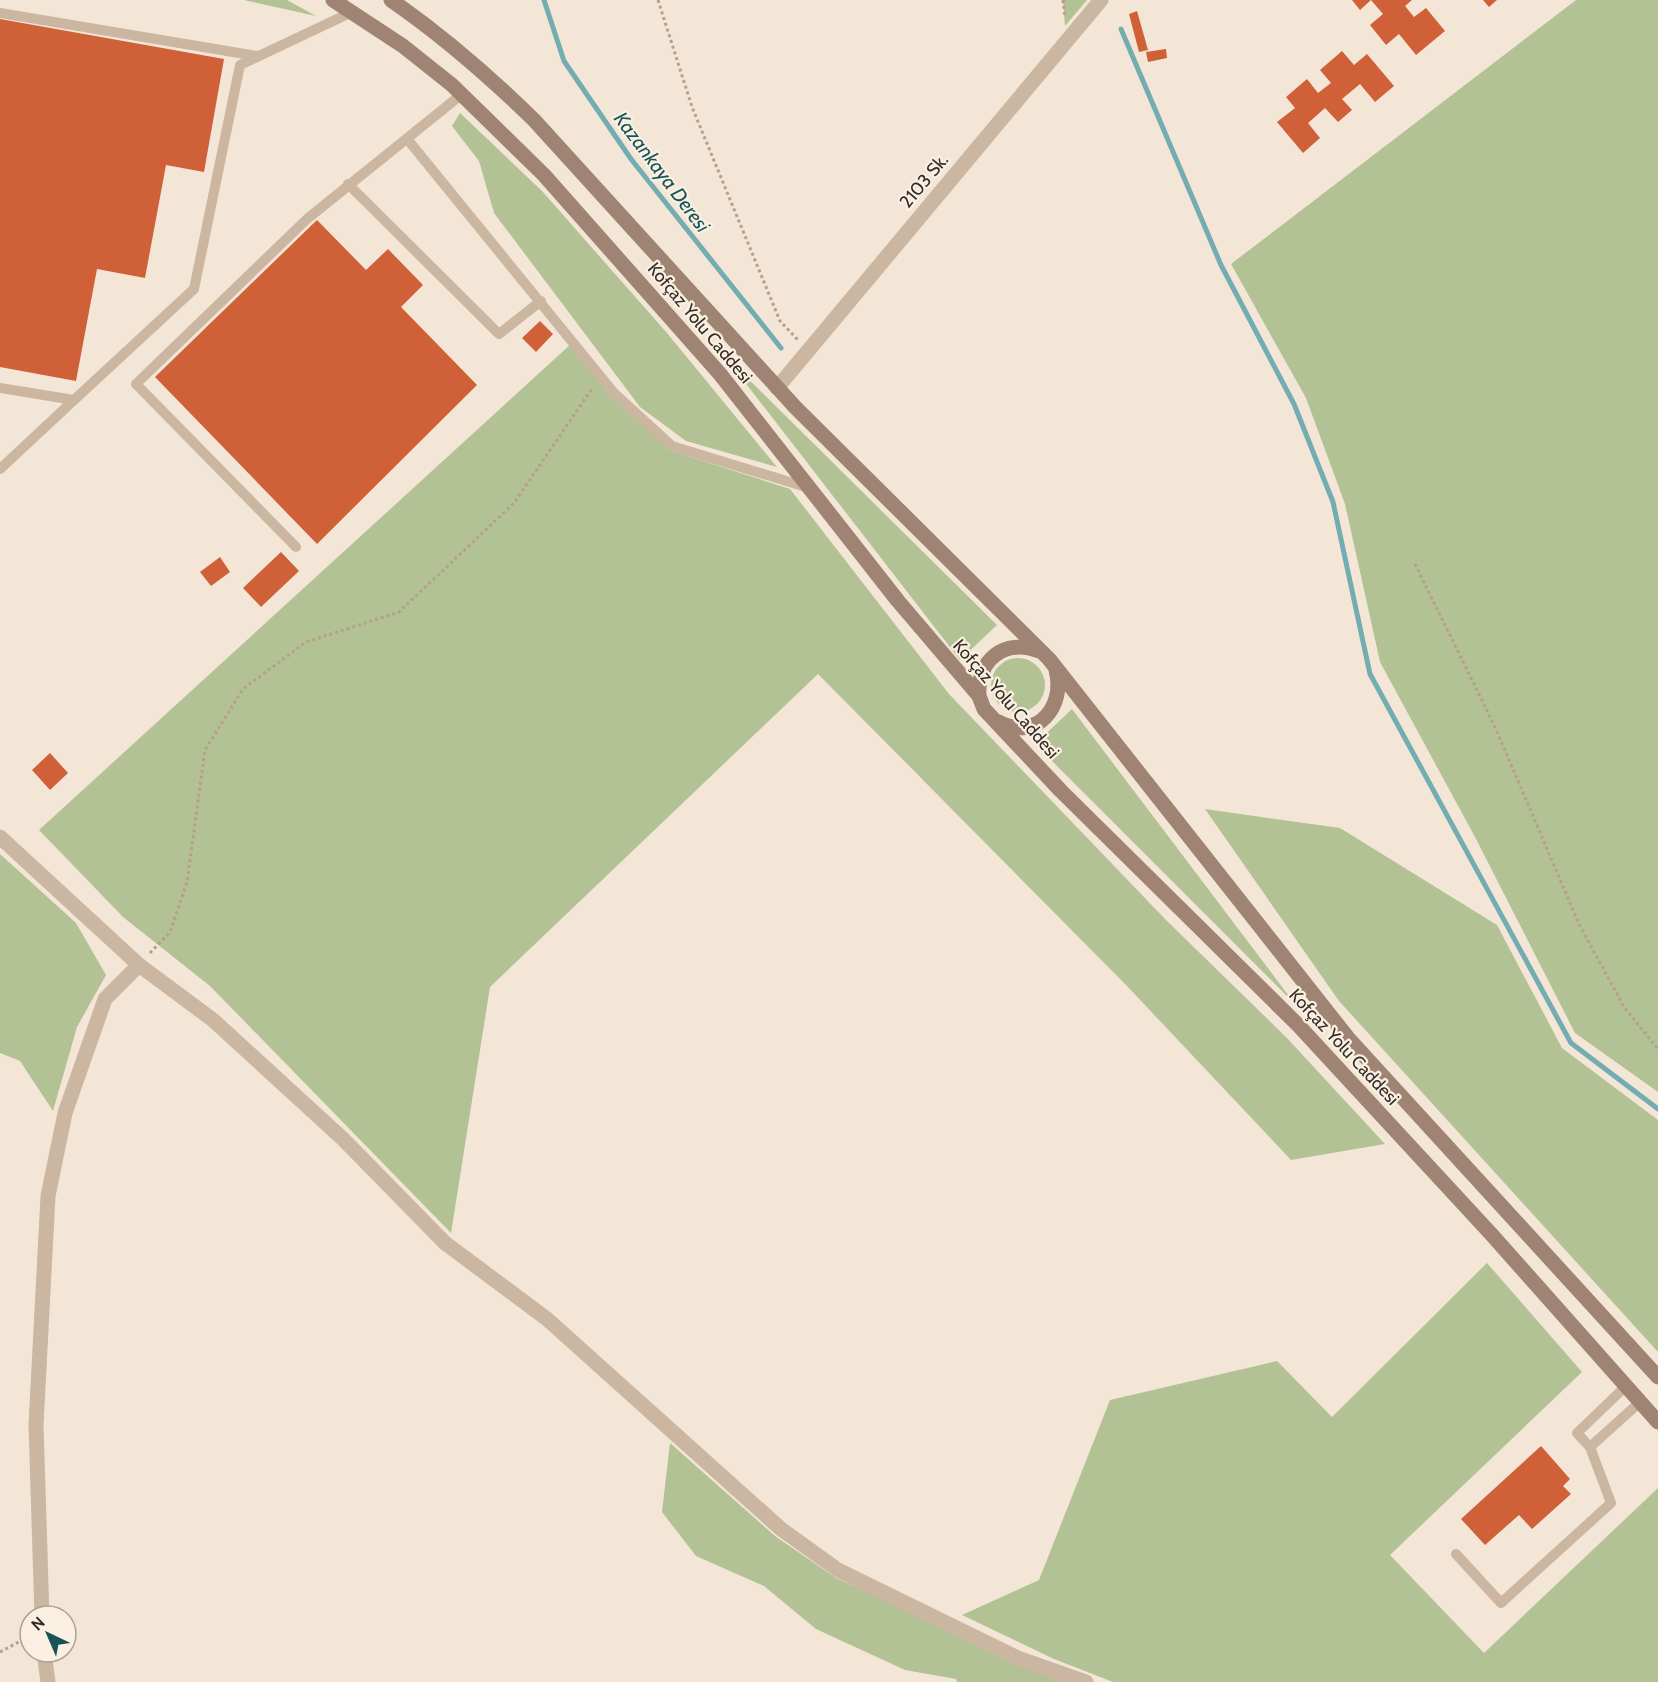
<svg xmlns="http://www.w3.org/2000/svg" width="1658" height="1682" font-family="Cabin,sans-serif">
  <rect width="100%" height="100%" fill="#f3e6d6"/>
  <!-- green -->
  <path fill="#b2c295" d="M244,0H287L316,16Z
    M1063,0H1087L1065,26Z
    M1576,0H1658V1092L1575,1033L1475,837L1380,662L1345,504L1306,398L1231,264Z
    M460,113L542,191L667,333L777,467L686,441L640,407L494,213L479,161L452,126Z
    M571,344L669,450L790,489L949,694L1166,920L1286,1037L1385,1144L1291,1160L1127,986L818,674L490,987L451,1233L210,986L123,917L39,830Z
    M723,354L997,625L960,660Z
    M991 685a27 27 0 1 1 54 0a27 27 0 1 1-54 0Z
    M1072,709L1295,1004L1035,744Z
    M1205,809L1340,828L1497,925L1562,1048L1658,1120V1352L1339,1001Z
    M0,854L76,923L106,975L77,1027L53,1111L20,1061L0,1053Z
    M1487,1263L1582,1372L1390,1555L1484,1653L1658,1488V1682H1113L1054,1659L962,1615L1039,1580L1110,1400L1277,1361L1332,1417Z
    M670,1443L775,1536L836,1578L1065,1682H957L956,1679L905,1670L816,1629L764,1586L696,1556L662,1512Z"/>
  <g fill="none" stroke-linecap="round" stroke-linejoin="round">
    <!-- stream -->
    <path stroke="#73adb1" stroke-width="5" d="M544,0L564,61L631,159L781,348
      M1121,29L1221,265L1294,404L1333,502L1370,674L1571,1043L1658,1109"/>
  </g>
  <!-- building -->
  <path fill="#cf6037" d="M1352,0H1371L1360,10Z
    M1371,0H1412L1405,6L1414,17L1426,8L1445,31L1416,55L1399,34L1386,45L1370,25L1383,14Z
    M1483,0H1497L1489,7Z
    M1137,11L1148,50L1139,52L1129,14Z
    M0,19L224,59L204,172L166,165L145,278L97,269L76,381L0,367Z
    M1166,49L1167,58L1148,62L1146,52Z
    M1342,51L1354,65L1367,54L1394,86L1375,102L1360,84L1342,99L1352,110L1338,122L1325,108L1308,123L1320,138L1303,153L1277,122L1295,108L1286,97L1307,79L1318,93L1331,83L1320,70Z
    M317,220L366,270L388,249L423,285L401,307L477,385L317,544L155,377Z
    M540,321L553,334L536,352L522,338Z
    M281,552L299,571L261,607L243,588Z
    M220,557L230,572L211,586L200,572Z
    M50,753L68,773L50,790L32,770Z
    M1541,1446L1570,1479L1563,1486L1571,1494L1532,1529L1519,1515L1485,1545L1461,1519Z"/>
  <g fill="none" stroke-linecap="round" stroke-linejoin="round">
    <!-- path -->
    <path stroke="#b79f8c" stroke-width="3" stroke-dasharray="3 3" stroke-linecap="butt" d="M658,0L692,107L780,321L798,340
      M1063,0L1065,17
      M1415,564L1496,729L1579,924L1624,1007L1658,1049
      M150,953L170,932L187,882L205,750L243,689L306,642L399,612L514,503L593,387
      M0,1652L30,1636"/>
    <!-- lane -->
    <path stroke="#cbb6a1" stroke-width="10" d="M0,13L257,56
      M408,140L614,393L672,446L809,488
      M348,184L499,334L541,301
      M0,388L74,400L194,289L240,65L352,12
      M0,469L74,400
      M296,547L136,384L307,219L462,94
      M1626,1386L1577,1433L1590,1447L1640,1402
      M1456,1554L1501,1603L1611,1503L1590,1447"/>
    <!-- street -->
    <path stroke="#cbb6a1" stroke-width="15" d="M777,388L1101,0
      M0,837L139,965L213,1020L343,1139L445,1243L547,1319L781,1529L838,1570L1018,1658L1086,1682
      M42,1616L36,1425L48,1196L65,1113L105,999L139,965
      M44,1652L48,1682"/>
    <!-- secondary -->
    <path stroke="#9f8473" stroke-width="15" d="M333,0L403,46L452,85L544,175L720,374L898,601L979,696L984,709L1061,791L1298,1025L1492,1235L1658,1422
      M391,0C443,36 489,76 534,120L795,407L1049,659L1348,1038L1658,1377
      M979,696C977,660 1004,638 1039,651
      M999,722C1036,742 1066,707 1056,670"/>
  </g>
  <g text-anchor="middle" stroke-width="4.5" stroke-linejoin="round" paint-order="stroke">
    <!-- street labels -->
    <g font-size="18" fill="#352a25" stroke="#faf0e2">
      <text transform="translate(924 181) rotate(-50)" y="6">2103 Sk.</text>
      <text transform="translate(700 323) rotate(50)" y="6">Kofçaz Yolu Caddesi</text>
      <text transform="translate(1006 699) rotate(49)" y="6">Kofçaz Yolu Caddesi</text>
      <text transform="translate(1344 1047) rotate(47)" y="6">Kofçaz Yolu Caddesi</text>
    </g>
    <!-- water labels -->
    <g font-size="20" font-style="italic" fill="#185359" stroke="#faf0e2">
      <text transform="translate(662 172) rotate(53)" y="7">Kazankaya Deresi</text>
    </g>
  </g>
  <!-- north arrow -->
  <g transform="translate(48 1634) rotate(316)"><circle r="28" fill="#faf0e2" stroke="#aba196" stroke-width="1.5"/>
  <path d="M0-4.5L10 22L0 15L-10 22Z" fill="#185359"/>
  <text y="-9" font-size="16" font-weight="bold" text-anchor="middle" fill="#352a25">N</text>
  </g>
</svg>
